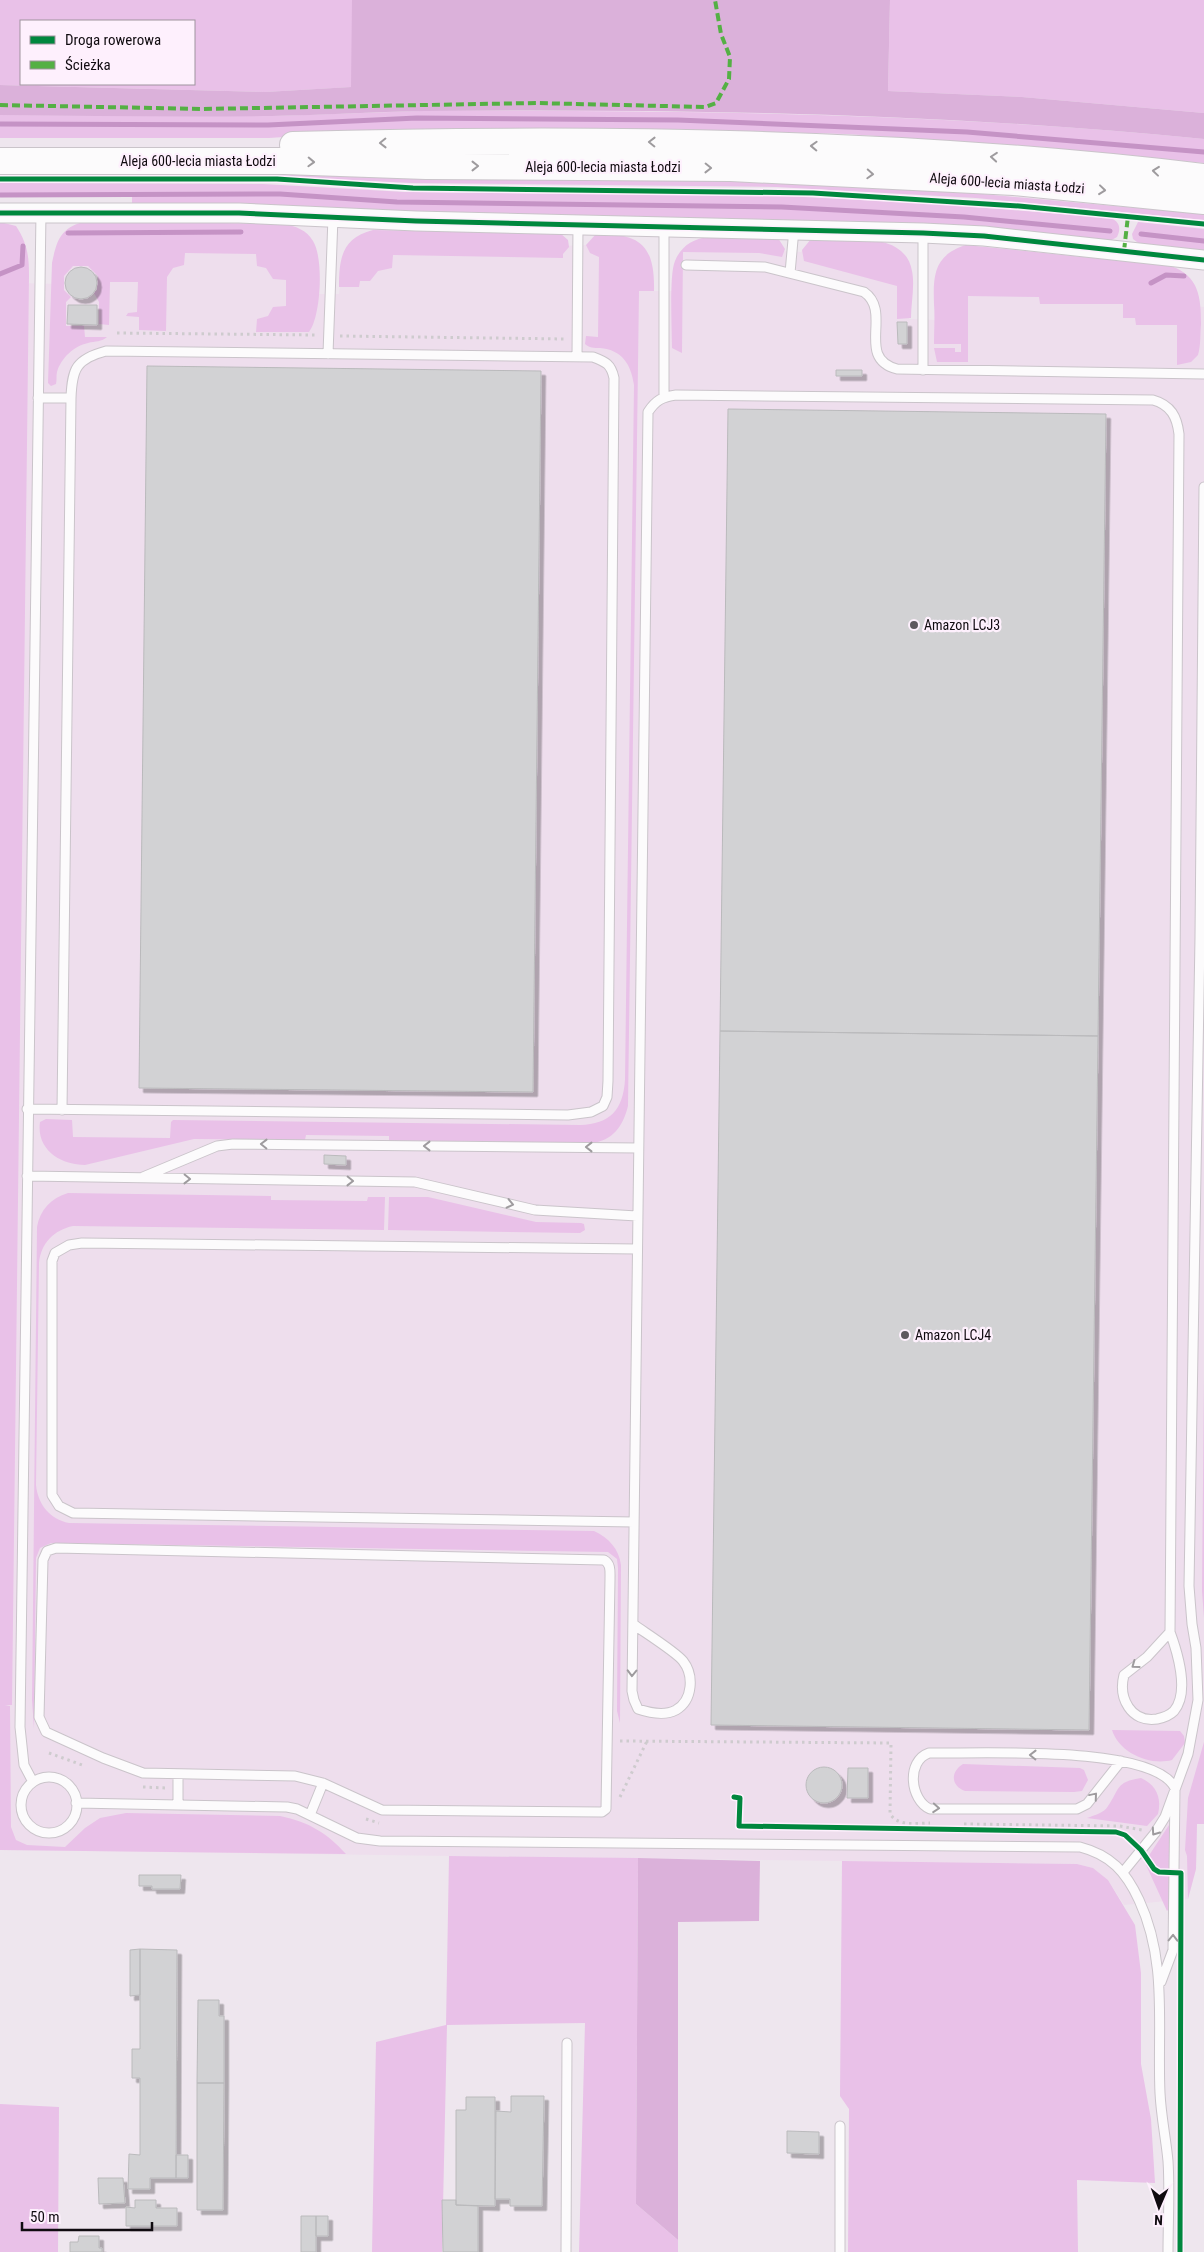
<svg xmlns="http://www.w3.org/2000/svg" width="1204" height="2252" font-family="'Roboto Condensed',sans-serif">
  <defs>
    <filter id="shadow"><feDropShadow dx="4.5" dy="4.5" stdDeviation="0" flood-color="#0004"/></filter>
  </defs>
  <rect width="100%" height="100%" fill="#eee6ee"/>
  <!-- built -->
  <path fill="#eedeed" d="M268,227L318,294H339L340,286L358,253L588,245L639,291H674L681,254L687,247L801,252L809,244L910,280L909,319L936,320V285L1204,307V1824H1197L1196,1869L1188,1899L1124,1905L1108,1880L1093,1868L1077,1864L0,1850L18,283L58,284L61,242Z"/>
  <!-- green -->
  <path fill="#e9c1e8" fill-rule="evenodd" d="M0,0H352V87L265,92L0,85ZM21,21H194V84H21Z
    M890,0H1204V113L1022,97L888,91Z
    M420,111C682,110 943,113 1204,139V163L999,144L846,134L702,130L405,129L269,138H0V115L275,116Z
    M0,169L741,181L938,190L1204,214V220L976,198L776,187L412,183L245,175L0,174Z
    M0,183L263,184L405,192L784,196L938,204L1111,218C1120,222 1121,229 1117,237L1110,241L951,226L883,223L552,216L132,204V193H0Z
    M87,221L284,224C295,226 307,230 313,241C324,258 321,317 309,332H256L257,319L268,316L273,307L286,306V280L273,279L266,268L257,266L256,254L185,253L184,265L173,268L167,277L166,331L139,330V317L126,316L128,313L137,312L138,282H110L109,325L99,324V302L94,293L97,290L98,276L88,266H73L64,276V290L71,297L66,302V326H84L85,337H107C102,342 95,341 88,343C74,346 61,358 57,372C56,376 57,380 56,384L51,386L48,383L52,263C57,239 61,227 87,221Z
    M0,222L16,226C27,243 29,255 29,275L12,1705H5L10,1706L11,1827L16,1840L27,1845L65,1847L85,1828L100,1818L126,1813L280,1816C309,1822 327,1833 346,1854L0,1850Z
    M1138,222L1204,229V251L1141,245L1133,239L1132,234Z
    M373,230L560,233L568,240L569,247L563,254V258L393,255L392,268L378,271L370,281H360L359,287H339C339,258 342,238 373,230Z
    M596,234C641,233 655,246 654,291H639L628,1106C623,1126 613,1141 591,1143L389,1141V1136L306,1135L305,1140L194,1139L85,1165C61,1165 36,1150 40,1122L46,1119L72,1120L73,1137L170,1138L171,1122L173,1120L580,1125C610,1124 623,1110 625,1080L634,385C631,364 622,350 600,348C594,348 589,348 585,344L586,336L598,337L599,257L590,253L586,245Z
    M708,237L778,238L785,249L782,257L759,253L683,252L682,353L672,348C672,330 669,274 675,261C681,246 693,239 708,237Z
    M811,239C843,240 905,229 912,271C915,286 911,303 911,318L897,319V286L804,261L802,250Z
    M966,245L1171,266C1199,276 1201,297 1201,324C1200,334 1201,345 1198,355L1191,362L1177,365V325H1136L1135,318H1123V304H1040L1039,297L968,296V362H937L934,348H955V352H961V344H934C934,331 935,317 934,304C933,275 934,255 966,245Z
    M68,1193L271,1196V1200L367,1201L368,1197H385L384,1230L73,1226C54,1230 41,1243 39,1263L36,1485C38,1505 50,1519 69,1523L594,1531C609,1538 619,1549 621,1565L620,1723L617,1711L618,1568L617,1559L608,1552L51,1543L40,1548L36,1558L34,1729L32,1700L37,1227C40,1210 51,1198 68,1193Z
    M389,1197H428L536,1222L581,1223L584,1224L585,1230L580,1233L388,1230Z
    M1204,1376V1618L1202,1591Z
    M1112,1730L1180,1731L1184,1736L1185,1743L1172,1760C1150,1766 1119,1753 1112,1730Z
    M1204,1742V1824H1197L1196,1869L1188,1899L1187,1856L1185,1850L1188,1798Z
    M963,1764L1080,1768L1084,1770L1088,1780L1082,1791L1074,1792L965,1791C951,1786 950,1772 963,1764Z
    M1141,1778C1156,1785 1162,1797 1158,1814L1147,1826L1087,1818C1095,1815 1104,1813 1108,1806C1120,1789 1115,1782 1141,1778Z
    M1169,1825V1909L1167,1911L1146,1865V1860Z
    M449,1856L638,1858L636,2204L678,2240V2252H579L585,2023L447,2025L442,2252H372L376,2042L446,2025Z
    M842,1861L1077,1864L1093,1868L1108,1880L1135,1925L1141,1973V2064L1151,2119L1155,2183L1077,2180L1078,2252H848L849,2109L840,2096Z
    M0,2104L59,2107L58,2252H0Z"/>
  <!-- forest -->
  <path fill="#dbb1da" d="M352,0H890L888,91L1022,97L1204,113V139C945,113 684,109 424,111C373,112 323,115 272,116C182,117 91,116 0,115V85L265,92L351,87Z
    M638,1858L760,1861L759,1921L678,1922V2240L636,2204Z"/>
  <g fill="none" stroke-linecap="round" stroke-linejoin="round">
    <!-- stream -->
    <path stroke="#c593c5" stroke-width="5" d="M0,124L268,125L417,118L678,120L967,132L1204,152
      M0,195L280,194L397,202L782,207L964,217L1110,231
      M68,233L241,232
      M1141,234L1204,241
      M0,274L22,265L23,246
      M1151,283L1166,275L1184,276"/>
  </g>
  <!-- building -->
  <path fill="#d2d2d4" stroke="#bababc" filter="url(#shadow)" d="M65 283a16 16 0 1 1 32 0a16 16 0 1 1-32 0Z
    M68,305H97V325L67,324Z
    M897,322H907V344H898Z
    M147,366L541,371L533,1092L139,1088Z
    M836,370H862V376H836Z
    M728,409L1106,414L1098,1036L720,1031Z
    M720,1031L1098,1036L1089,1730L711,1725Z
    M324,1155L346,1156V1165L324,1164Z
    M806 1785a18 18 0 1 1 36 0a18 18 0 1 1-36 0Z
    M848,1768H868V1798H847Z
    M139,1875H181L180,1889H152V1886H139Z
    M140,1949L177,1950L176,2178H150V2189H128L129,2154L140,2155V2078H132V2049H140Z
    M140,1949V1995L130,1996V1950Z
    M198,2000H219V2016H224V2083H197Z
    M197,2083H224L223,2210H197Z
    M511,2096H544L542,2206H510V2199H495L496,2111L511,2112Z
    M466,2097H495V2206L456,2205V2110H466Z
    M787,2131L819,2132V2154L787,2153Z
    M176,2155H188V2178H176Z
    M98,2178H123L125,2203L99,2204Z
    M135,2200H156V2208H177V2226H126V2207L135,2208Z
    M442,2200H456V2205L478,2206V2252H443Z
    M301,2216H316V2252H301Z
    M316,2216H328V2236H316Z
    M79,2236H99V2248H102V2252H70V2242H78Z"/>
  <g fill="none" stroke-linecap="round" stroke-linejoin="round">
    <!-- lane casing -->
    <g stroke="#cac4ca" stroke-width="11">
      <path id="lane" d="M664,227V397
        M923,233V370
        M686,265L765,267L864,292C893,312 855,358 897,369L1204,374
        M790,273L794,229
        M328,354L333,217
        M577,357L578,225
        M38,398H71
        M27,1109L568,1115L591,1112L603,1106L607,1097L608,1081L614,378C611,364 606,362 593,357L106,351C76,359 72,369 71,398L62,1110
        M27,1176L415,1182L535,1210L637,1216
        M143,1177L217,1146L233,1144L638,1148
        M634,1522L73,1513L59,1506L52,1495V1261L55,1253L69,1245L82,1243L637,1249
        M56,1548L604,1560C611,1564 610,1571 610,1579L606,1809L602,1812L382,1810L323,1783L295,1776L143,1773L103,1758L46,1732L39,1717L43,1560L47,1551Z
        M633,1624C644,1632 676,1652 683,1661C694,1675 693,1700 676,1710C665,1716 650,1713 638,1709L634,1700L632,1691L648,412C656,400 662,397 676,395L1153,400C1171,405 1177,417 1179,434L1170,1632C1177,1651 1190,1692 1174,1711C1170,1715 1162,1718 1157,1719C1131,1723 1118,1698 1124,1675L1147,1657L1170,1632
        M1121,1761L1087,1804L1077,1809H930C910,1800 906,1761 929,1753C977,1754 1153,1744 1175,1788L1173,1950L1161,1982
        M178,1775V1805
        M21 1805a28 28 0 1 1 56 0a28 28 0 1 1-56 0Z
        M33,1782L24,1765L20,1727L41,212
        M76,1803L287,1807L297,1809L357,1838L380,1841L1080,1847C1111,1855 1126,1872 1139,1900C1168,1962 1157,2027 1160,2093C1161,2116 1166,2139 1168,2161C1170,2191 1168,2222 1168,2252
        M310,1815L323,1783
        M1124,1871L1155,1833L1165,1817L1188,1754L1198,1700L1196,1648L1192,1624L1189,1586L1200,937L1204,487
        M566,2252L567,2043
        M840,2252V2126"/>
    </g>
    <!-- street casing -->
    <g stroke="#cac4ca" stroke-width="21">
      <path id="street" d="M0,213H239L416,221L923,233L984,236L1204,260"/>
    </g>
    <!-- secondary casing -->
    <g stroke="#cac4ca" stroke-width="28">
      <path id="secondary" d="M293,145C597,137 902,141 1204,177
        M0,161H284L426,166L731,168L1014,182L1204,201"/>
    </g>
    <!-- path -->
    <path stroke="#cecbce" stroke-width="3" stroke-dasharray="2.5 4" stroke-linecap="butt" d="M117,333L316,335
      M340,336L566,339
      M620,1741L891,1743L890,1814C899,1827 916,1823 930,1823
      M49,1753L85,1766
      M143,1787L166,1788
      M620,1797L647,1741
      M366,1819L379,1823
      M964,1824L1120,1826L1142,1830"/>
    <!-- lane -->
    <use href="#lane" stroke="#fcfbfc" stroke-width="9"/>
    <!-- street -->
    <use href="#street" stroke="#fcfbfc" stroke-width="19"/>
    <!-- secondary -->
    <use href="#secondary" stroke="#fcfbfc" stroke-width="26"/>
    <!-- quiet -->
    <path stroke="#54b044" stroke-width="4" stroke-dasharray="8 4" stroke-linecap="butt" d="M0,105L203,109L536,103L705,107L716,103L729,79L730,57L721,34L715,0
      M1124,251L1128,216"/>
    <!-- cycleway casing -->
    <g stroke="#fef0fd" stroke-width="8">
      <path id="cycleway" d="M0,179H277L413,188L813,193L1019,206L1204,224
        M0,213H239L416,221L923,233L984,236L1204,260
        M734,1797L740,1798L739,1826L1116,1832L1125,1835L1141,1850L1154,1869L1159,1872L1181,1873L1180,2252"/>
    </g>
    <!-- cycleway -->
    <use href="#cycleway" stroke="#00873e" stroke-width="5"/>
  </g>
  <!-- one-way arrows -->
  <defs><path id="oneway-chevron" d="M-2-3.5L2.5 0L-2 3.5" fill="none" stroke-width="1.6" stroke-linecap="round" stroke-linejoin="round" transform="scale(1.25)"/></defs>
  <g stroke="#9e9b9e">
    <use href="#oneway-chevron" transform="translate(652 142) rotate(-179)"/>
    <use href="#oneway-chevron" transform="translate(383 143) rotate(179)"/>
    <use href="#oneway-chevron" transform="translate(814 146) rotate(-178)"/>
    <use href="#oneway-chevron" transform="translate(994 157) rotate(-175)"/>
    <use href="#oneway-chevron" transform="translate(311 162) rotate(2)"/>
    <use href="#oneway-chevron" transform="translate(475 166)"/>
    <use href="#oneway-chevron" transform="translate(708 168) rotate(1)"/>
    <use href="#oneway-chevron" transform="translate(1156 171) rotate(-174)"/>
    <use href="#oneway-chevron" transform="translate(870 174) rotate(3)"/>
    <use href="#oneway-chevron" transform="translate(1102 190) rotate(6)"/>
    <use href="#oneway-chevron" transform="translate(264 1144) rotate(-179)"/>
    <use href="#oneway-chevron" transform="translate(427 1146) rotate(-180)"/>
    <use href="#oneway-chevron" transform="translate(589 1147) rotate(-180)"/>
    <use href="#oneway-chevron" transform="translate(187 1179) rotate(1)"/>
    <use href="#oneway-chevron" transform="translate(350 1181) rotate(1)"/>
    <use href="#oneway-chevron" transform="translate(510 1204) rotate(13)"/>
    <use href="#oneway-chevron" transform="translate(1135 1665) rotate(144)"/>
    <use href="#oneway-chevron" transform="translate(632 1673) rotate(91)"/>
    <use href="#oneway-chevron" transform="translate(1033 1755) rotate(-179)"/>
    <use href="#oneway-chevron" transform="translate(1094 1796) rotate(-50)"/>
    <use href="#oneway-chevron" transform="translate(936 1808) rotate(4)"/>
    <use href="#oneway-chevron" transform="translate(1155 1832) rotate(125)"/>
    <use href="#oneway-chevron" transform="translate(1173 1938) rotate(-89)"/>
  </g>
  <!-- markers -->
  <g fill="#5e585e" stroke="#fef0fd" stroke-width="2">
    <circle cx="914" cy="625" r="5"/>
    <circle cx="905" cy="1335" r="5"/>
  </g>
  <g text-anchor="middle" stroke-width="4.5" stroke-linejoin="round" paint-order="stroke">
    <!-- street labels -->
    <g font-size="14" fill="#100b10" stroke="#fef0fd">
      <text x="198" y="166">Aleja 600-lecia miasta Łodzi</text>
      <text x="603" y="172">Aleja 600-lecia miasta Łodzi</text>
      <text transform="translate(1007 183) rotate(4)" y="5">Aleja 600-lecia miasta Łodzi</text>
    </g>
    <!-- poi labels -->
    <g font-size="14" fill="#100b10" stroke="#fef0fd" text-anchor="start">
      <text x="924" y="630">Amazon LCJ3</text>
      <text x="915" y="1340">Amazon LCJ4</text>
    </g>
  </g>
  <!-- legend -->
  <rect x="20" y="20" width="175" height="65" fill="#fef0fd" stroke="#9f949e"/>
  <rect x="30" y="36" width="25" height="8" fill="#00873e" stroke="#9f949e"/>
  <text x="65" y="45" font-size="15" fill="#100b10">Droga rowerowa</text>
  <rect x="30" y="61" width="25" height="8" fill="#54b044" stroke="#9f949e"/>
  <text x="65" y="70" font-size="15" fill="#100b10">Ścieżka</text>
  <!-- north arrow -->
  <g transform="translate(1159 2207) rotate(182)" stroke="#fef0fd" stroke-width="4" paint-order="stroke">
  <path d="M0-4L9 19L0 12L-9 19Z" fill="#100b10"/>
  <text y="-8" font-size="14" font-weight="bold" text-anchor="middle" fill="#100b10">N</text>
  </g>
  <!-- scale -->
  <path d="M22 2222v8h130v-8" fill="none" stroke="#100b10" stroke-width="2.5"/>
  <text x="30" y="2222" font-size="15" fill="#100b10" stroke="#fef0fd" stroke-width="4" paint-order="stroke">50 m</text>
</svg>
